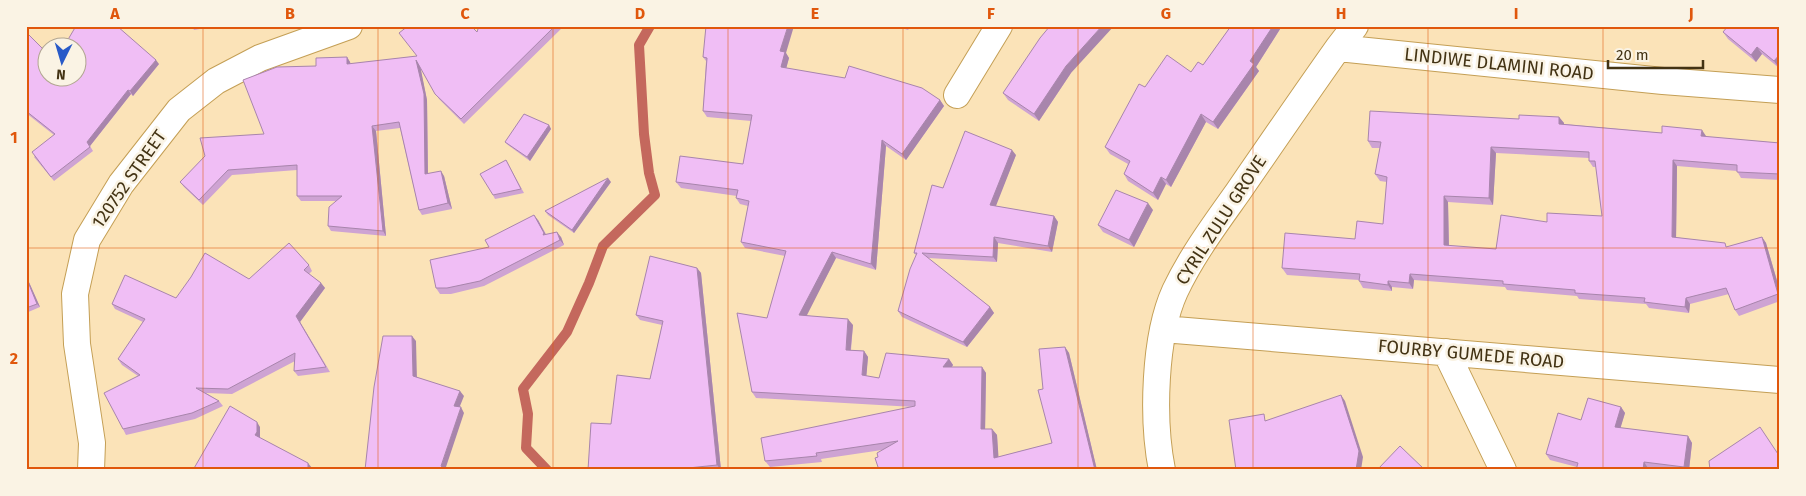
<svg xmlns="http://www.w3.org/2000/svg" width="1806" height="496" font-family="'Fira Sans',sans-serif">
  <rect width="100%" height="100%" fill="#fbe3b8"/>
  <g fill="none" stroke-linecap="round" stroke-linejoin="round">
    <!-- stream -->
    <path stroke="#c4685d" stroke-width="10" d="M547,470L526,448L528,414L523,389L567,332L589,283L603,246L655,195L649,173L644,134L639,45L650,26"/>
    <!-- minor casing -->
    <g stroke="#c49f55" stroke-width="28">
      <path id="minor" d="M1338,48L1663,81L1780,90
        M957,95L999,26
        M1163,329L1780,380
        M1446,352L1503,470
        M91,470L92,443L77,344L75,294L87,240L121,184L179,110L216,81L260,58L349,26
        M1162,470C1152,420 1154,337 1175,291C1192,255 1216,223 1238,192C1271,144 1304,96 1338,48L1355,26"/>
    </g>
    <!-- minor -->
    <use href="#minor" stroke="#fff" stroke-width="26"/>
  </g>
  <!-- wall -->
  <path fill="#cea3d3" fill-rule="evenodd" d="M192,26H218L194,30Z
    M479,26H564L464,124L439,99L420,67L427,100L428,173L444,176L452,209L422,215L419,210L400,128L376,131L386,236L331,231L328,226L336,201H301L297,196V170L232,175L203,205L184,187L180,182L264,134L316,66L347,57L350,62L351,64L417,56L477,32Z
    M895,26H911L908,30Z
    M1231,26H1282L1256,67L1259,71L1218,129L1206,122L1171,187L1166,184L1158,200L1128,181L1124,174L1128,164L1110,154L1105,147L1145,87L1191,72L1203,65Z
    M1780,26V67L1779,68L1762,54L1756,62L1728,39L1723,32Z
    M26,32L48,78L159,64L133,96L131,94L90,146L93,151L54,181L34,157L54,135L26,113Z
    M786,53L789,58L786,68L940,100L944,106L906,160L886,146L876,270L836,258L806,315L853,325L851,350L864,351L868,357L866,376L879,378L949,359L953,365L952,367H982L986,373L985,429H992L997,435L998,457L1052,443L1043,389L1065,347L1069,353L1097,470L878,457L882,450L821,459L822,462L770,467L765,461L914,407L756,398L752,392L767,318L785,256L745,248L741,242L748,206L740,204L736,198L737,196L681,188L676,182L743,164L751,121L707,117L703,111L706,61L703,57Z
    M1071,73L1039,121L1008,100L1003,93Z
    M1559,117L1564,123V124L1662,133L1706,136V137L1780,143V180L1741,178L1737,171L1677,166L1676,237L1727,247L1762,237L1766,243L1780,291V301L1739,316L1735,310L1729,294L1690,304L1689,313L1649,308L1646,304L1579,299L1577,296L1507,290L1505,287L1414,280L1413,289L1392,287V291L1363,288L1359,281V280L1287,275L1282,268L1355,239L1383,224L1387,182L1380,181L1375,174L1380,148H1372L1368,141L1519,119ZM1496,153L1589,158V161L1593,167H1596L1602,216L1547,222L1496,249L1449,246L1448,202L1493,205Z
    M549,125L551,129L530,161L508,145L505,142Z
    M1016,155L995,206L1054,216L1058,222L1052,252L998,243L997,262L928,258L990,307L994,313L967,347L902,317L898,311L916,255L914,253L943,188Z
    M506,160L524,193L495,199L493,195Z
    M611,182L574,233L548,215L545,211Z
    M1153,210L1134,247L1103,232L1098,225Z
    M538,220L546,234L561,237L564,245L484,286L451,294H440L436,288L489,247Z
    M309,265L312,271L309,274L321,283L325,288L300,322L330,372L298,376L294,371L295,361L232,394L206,393L219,401L223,406L195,419L126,435L123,429L138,376L122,365L118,359L143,322L115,309L112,304L176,298L249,279Z
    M697,268L701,273L721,470H588L611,424L650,379L662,325L640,320L636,315Z
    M26,277L28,280L40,307L26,313Z
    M1621,407L1625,413L1620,428L1688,436L1692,443L1689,470H1660L1648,468V470H1576L1577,467L1550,460L1546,454L1581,420Z"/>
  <!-- shaded-wall -->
  <path fill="#a885ac" d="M788,26H794L786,53L789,58L785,73L781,67L780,51Z
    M1102,26H1114L1071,73L1039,121L1034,114L1066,66Z
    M1273,26H1282L1256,67L1259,71L1218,129L1213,122L1250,61Z
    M1757,47L1762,54L1756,62L1751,55Z
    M1780,54V67L1779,68L1774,61Z
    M347,57L350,62L351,70L347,64Z
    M156,60L159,64L133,96L130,91Z
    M416,60L420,65L427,100L428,179L425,174Z
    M128,90L131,94L90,146L87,142Z
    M940,100L944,106L906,160L902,154Z
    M1201,114L1206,122L1171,187L1166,180Z
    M1559,117L1564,123V130L1559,124Z
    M549,125L551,129L530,161L527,157Z
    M372,126L376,131L386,236L383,231Z
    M1702,130L1706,136L1705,143L1701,136Z
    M882,140L886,146L876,270L871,264Z
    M1491,147L1496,153L1493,205L1489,198Z
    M1012,150L1016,155L994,211L990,205Z
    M1673,160L1677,166L1676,243L1672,237Z
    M441,171L444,176L452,209L448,203Z
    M1161,177L1166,184L1158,200L1153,193Z
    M608,178L611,182L574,233L572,230Z
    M1444,196L1448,202L1449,252L1444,245Z
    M1148,203L1153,210L1134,247L1129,240Z
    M534,215L538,220L548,239L546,240Z
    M1054,216L1058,222L1052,252L1048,246Z
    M557,232L561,237L564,245L560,240Z
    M994,237L998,243L997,262L993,257Z
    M1762,237L1766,243L1780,291V296L1778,294Z
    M832,252L836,258L804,321L799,315Z
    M697,268L701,273L721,470L717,465Z
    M1410,274L1414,280L1413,289L1409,283Z
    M26,277L28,280L40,307L37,304Z
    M1388,281L1392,287V291L1388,285Z
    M321,283L325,288L300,322L330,372L296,316Z
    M1686,298L1690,304L1689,313L1685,307Z
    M990,307L994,313L967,347L963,342Z
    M848,319L853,325L850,356L846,350Z
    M412,336L416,341L417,381L413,376Z
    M1065,347L1069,353L1097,470H1095Z
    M864,351L868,357L866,381L862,375Z
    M949,359L953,365L947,373L943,367Z
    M982,367L986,373L985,435L981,429Z
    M460,391L464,396L458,411L454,406Z
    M1341,395L1345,401L1363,457L1361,470H1356Z
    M461,407L464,413L445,470L441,466Z
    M1621,407L1625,413L1619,433L1615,427Z
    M257,422L260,427V437L258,440L255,435Z
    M992,429L997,435L999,464L994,458Z
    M1688,436L1692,443L1689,470H1686L1684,467Z
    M1644,462L1648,468V470H1643Z
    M308,463L312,468L311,470H308Z"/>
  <!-- building -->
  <path fill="#f0bef5" stroke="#a885ac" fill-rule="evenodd" d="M76,26H117L156,60L130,91L128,90L87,142L90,147L51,177L32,152L55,134L26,111V32L48,54V78H78V48H63Z
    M408,26H471L477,32L479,26H555L461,119L435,94L416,60L424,94L425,174L441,171L448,203L419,210L399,122L372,126L383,231L328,226L329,207L342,196H297V165L228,170L199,200L180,182L205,156L200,138L264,134L243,80L277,67L316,66V58L347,57V64L417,56L399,33Z
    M706,26L748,27L749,26H788L780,51L785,52L781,67L845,78L849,66L922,88L940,100L902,154L882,140L871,264L832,252L799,315L848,319L846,350L864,351L862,375L879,378L886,353L949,359L943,367H982L981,429H992L994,458L1052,443L1038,390L1043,389L1039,349L1065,347L1095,470H879L875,458L878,457L877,453L898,441L816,453L817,456L765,461L761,438L915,406V401L752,392L737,313L767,318L786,251L741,242L749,201L736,198L738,190L676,182L680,156L743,164L752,115L703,111L707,58L703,57Z
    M1050,26H1102L1066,66L1034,114L1003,93L1040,38Z
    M1231,26H1273L1250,61L1254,64L1213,122L1201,114L1166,180L1161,177L1153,193L1124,174L1130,161L1105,147L1139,84L1145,87L1167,55L1191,72L1198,62L1203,65Z
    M1728,26H1780V54L1774,61L1757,47L1751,55L1723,32Z
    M1370,111L1519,119V115L1559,117V124L1662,133V126L1702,130L1701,136L1780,143V174L1737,172V165L1673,160L1672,237L1725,243L1726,247L1762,237L1778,294L1735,310L1726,288L1686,298L1685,307L1644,302L1645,298L1575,293V290L1503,284V281L1410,274L1409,283L1388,281V285L1359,281L1360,274L1282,268L1285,233L1355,239L1357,221L1383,224L1387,177L1375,174L1381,142L1368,141ZM1491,147L1589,152V161H1595L1602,216L1547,213V222L1501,215L1496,249L1444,245V196L1489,198Z
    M524,114L549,125L527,157L505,142Z
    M965,131L1012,150L990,205L1054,216L1048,246L994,237L993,257L922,253L990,307L963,342L898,311L910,269L917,253H914L932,185L943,188Z
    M506,160L521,189L493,195L480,174Z
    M608,178L572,230L545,211Z
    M1116,190L1148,203L1129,240L1098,225Z
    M534,215L544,233L543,235L557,232L560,240L480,281L447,288H436L430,260L489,247L485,240Z
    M289,243L309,265L304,270L321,283L296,316L326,367L294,371L295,353L228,389L196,388L219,401L192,413L123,429L104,393L140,375L118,359L145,319L112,304L125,275L176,298L191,277L205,253L249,279Z
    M650,256L697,268L717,465L669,470H588L591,423L611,424L617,375L650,379L663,321L636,315Z
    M26,277L37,304L26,308Z
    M383,336H412L413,376L460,391L454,406L461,407L441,466L446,470H365L374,387Z
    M1341,395L1359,451L1356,470H1236L1229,420L1264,414L1265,421Z
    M1588,398L1621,407L1615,427L1688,436L1684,467L1644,462L1643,470H1576L1578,463L1546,454L1558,413L1581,420Z
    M230,406L257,422V432L255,435L308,463V470H193Z
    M1760,427L1780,457V470H1710L1709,461Z
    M1400,446L1425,470H1379L1378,469Z"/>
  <!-- grid -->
  <path fill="none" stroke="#e0570c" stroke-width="1" stroke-opacity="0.55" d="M203,26V470M378,26V470M553,26V470M728,26V470M903,26V470M1078,26V470M1253,26V470M1428,26V470M1603,26V470M26,248H1780"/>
  <g text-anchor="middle" stroke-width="5" stroke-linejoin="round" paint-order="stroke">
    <!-- street labels -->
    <g font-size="18" fill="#433314" stroke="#faf3e4">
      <text transform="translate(1499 64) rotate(6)" y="6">LINDIWE DLAMINI ROAD</text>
      <text transform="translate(129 179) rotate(-55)" y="6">120752 STREET</text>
      <text transform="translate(1221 220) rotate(-57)" y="6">CYRIL ZULU GROVE</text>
      <text transform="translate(1471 354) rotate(5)" y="6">FOURBY GUMEDE ROAD</text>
    </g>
  </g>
  <!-- border -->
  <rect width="1806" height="496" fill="none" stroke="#faf3e4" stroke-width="55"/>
  <!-- north arrow -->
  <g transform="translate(62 62) rotate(185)"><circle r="24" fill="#faf3e4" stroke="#b1a691"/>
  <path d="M0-4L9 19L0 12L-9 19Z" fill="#285ac8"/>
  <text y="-8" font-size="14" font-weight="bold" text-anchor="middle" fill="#433314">N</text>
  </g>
  <!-- scale -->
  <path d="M1608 60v8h95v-8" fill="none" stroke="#433314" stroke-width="2.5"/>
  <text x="1616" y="60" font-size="15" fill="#433314" stroke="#faf3e4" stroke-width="4" paint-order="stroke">20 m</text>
  <rect x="28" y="28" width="1750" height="440" fill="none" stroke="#e0570c" stroke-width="2"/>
  <g font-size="16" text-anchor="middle" font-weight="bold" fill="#e0570c">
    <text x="115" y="19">A</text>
    <text x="290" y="19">B</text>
    <text x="465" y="19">C</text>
    <text x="640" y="19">D</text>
    <text x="815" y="19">E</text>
    <text x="991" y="19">F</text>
    <text x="1166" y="19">G</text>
    <text x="1341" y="19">H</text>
    <text x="1516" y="19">I</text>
    <text x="1691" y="19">J</text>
    <text x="14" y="143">1</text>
    <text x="14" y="364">2</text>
  </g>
</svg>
